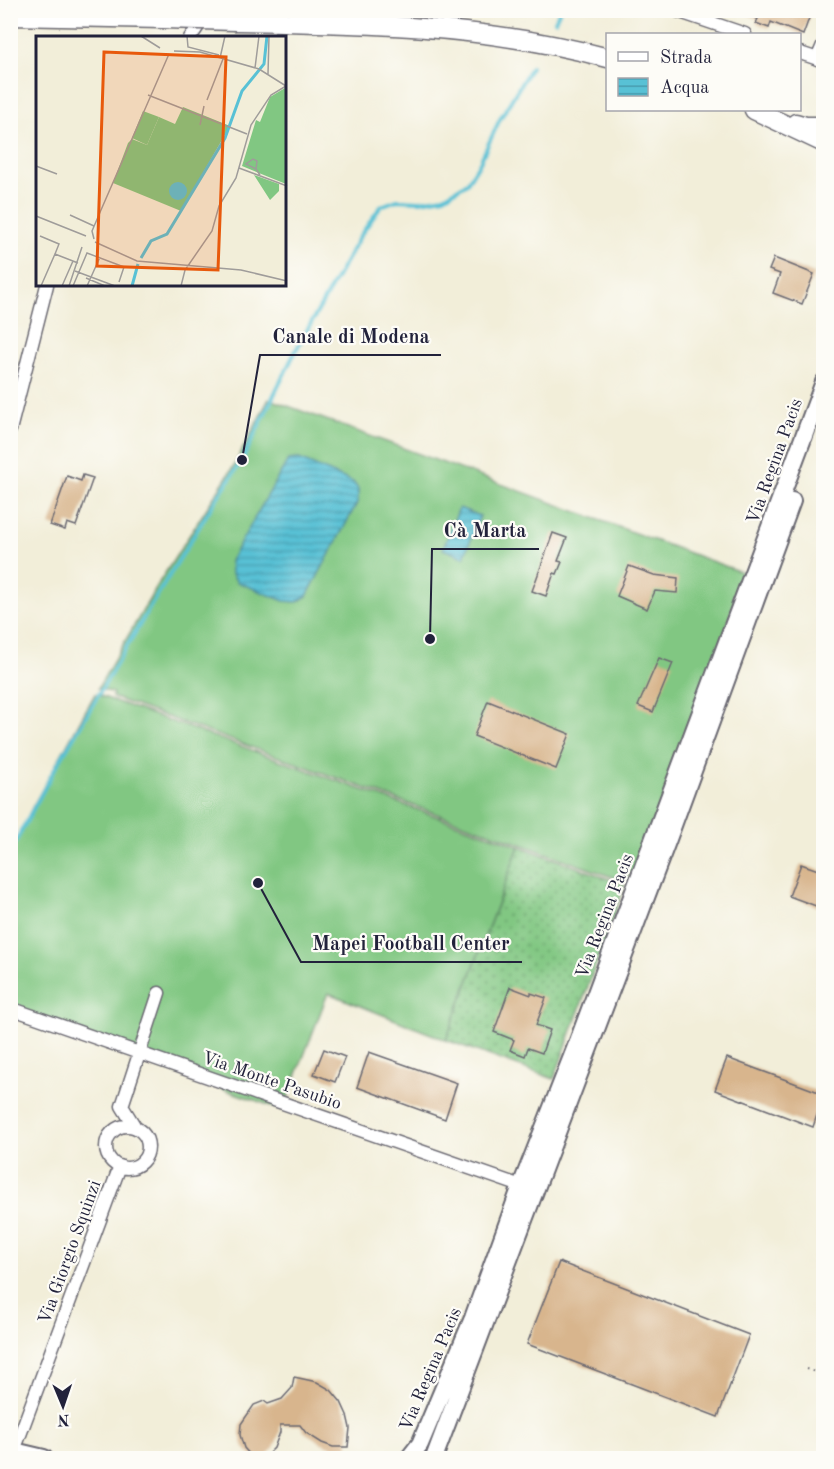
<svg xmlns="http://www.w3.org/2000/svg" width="834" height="1469" font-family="'Old Standard TT',serif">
  <defs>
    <pattern id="garden-dots" width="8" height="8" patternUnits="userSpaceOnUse" patternTransform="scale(1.5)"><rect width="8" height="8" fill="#81c782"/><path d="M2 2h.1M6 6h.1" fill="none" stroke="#69a16c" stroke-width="1.8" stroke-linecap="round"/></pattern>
    <pattern id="water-rules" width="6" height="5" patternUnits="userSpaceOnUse" patternTransform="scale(1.5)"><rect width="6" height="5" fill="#58c1d5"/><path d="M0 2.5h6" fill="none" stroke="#489cae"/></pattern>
  </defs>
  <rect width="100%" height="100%" fill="#fdfcf7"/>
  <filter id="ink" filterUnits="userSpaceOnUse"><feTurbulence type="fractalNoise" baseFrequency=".0167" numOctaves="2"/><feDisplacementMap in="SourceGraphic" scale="12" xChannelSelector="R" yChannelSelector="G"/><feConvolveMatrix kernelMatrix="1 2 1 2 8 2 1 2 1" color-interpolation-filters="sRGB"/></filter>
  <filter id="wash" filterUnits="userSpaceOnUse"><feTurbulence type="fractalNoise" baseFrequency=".008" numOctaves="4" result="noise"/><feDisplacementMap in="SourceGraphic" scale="24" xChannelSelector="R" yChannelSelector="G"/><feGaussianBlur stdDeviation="1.35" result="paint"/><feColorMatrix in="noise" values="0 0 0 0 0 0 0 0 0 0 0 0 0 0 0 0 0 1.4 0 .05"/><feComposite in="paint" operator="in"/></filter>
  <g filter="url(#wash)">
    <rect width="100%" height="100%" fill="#f2eed9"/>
    <!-- garden -->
    <path fill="url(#garden-dots)" stroke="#52745e" stroke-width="1.5" d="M519,846L625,885L554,1079L446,1040Z"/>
    <!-- pitch -->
    <path fill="#81c782" stroke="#52745e" stroke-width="1.5" d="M269,399L744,573L652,855L629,873L626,882L112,697L113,693L98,688L160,581L234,466Z
      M95,694L519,846L446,1040L328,993L283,1110L11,1015L10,853L33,806Z"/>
    <!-- water -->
    <path fill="url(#water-rules)" stroke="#3d7288" stroke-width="1.5" d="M299,459L353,482L358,489V501L307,596L297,602L284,601L237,582L231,572L230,561L288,460Z
      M459,508L480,516L464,557L443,549Z"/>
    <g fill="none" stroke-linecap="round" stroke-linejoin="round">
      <!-- stream -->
      <path stroke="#58c1d5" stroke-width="4" d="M555,21L560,10
        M10,852L53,772L150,607L210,509L242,460L296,350L360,236L381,206L397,200L420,201L444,197L467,183L479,164L500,119L531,67"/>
    </g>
    <g id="blocks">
      <!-- building -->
      <path fill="#d8b58d" d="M737,10H812L803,35L771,22L769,28L756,23L758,19Z
        M774,258L814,274L802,304L773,293L780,274L769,270Z
        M83,475L93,478L76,526L67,523L65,530L50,525L67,476L81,481Z
        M553,533L567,538L558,561L562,562L557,574L554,573L546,596L532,591Z
        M629,566L654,575L678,578L677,593L655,591L647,609L617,596Z
        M659,658L673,663L653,712L638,706Z
        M488,701L570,734L556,769L474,736Z
        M801,864L824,872V909L789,896Z
        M510,987L531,995V993L546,998L536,1025L550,1030L542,1053L528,1048L525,1056L510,1050L514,1040L494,1032Z
        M324,1049L345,1057L335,1082L314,1074Z
        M369,1052L457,1083L445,1119L357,1087Z
        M727,1058L824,1094L813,1127L715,1090Z
        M559,1262L749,1335L718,1417L527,1344Z
        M294,1377L317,1382L331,1390L341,1402L347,1415L350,1428L348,1447H333L322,1443L306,1433L300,1425H280V1432L274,1448L264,1458H253L244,1448L240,1435L241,1424L254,1405L264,1401L268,1404L282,1399L292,1388Z"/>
    </g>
  </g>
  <g filter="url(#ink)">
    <use href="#blocks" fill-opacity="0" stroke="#6b6972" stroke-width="1.5"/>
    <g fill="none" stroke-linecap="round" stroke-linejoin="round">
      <!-- street casing -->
      <g stroke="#6b6972" stroke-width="15">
        <path id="street" d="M674,10L745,34
          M190,38L209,10
          M800,53L824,61
          M817,59L824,43
          M10,430L47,285
          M10,1008L521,1186
          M106 1147a21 21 0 1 1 42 0a21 21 0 1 1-42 0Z
          M135,1127L122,1106L159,993
          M14,1451L120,1166"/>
      </g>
      <!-- secondary casing -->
      <g stroke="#6b6972" stroke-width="20">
        <path id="secondary" d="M10,1450L44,1458
          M409,1458L420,1444L473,1318L521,1186L577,1044L824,382
          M434,1458L668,839L792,501"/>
      </g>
      <!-- primary casing -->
      <g stroke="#6b6972" stroke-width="21">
        <path id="primary" d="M10,16L163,19
          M236,21C361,23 486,25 608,58
          M754,110L824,143
          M796,123L806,126H824"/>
      </g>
      <!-- path -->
      <path stroke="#6b6972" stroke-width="2" stroke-dasharray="1.5 4.5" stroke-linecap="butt" d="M622,10L635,15L640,10
        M806,1369L824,1375"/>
      <!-- street -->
      <use href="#street" stroke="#fff" stroke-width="12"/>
      <!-- secondary -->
      <use href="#secondary" stroke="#fff" stroke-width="16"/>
      <!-- primary -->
      <use href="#primary" stroke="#fff" stroke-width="18"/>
      <!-- primary-bridge casing -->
      <g stroke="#6b6972" stroke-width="21" stroke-linecap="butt">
        <path id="primary-bridge" d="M163,19L236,21"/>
      </g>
      <!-- primary-bridge -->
      <use href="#primary-bridge" stroke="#fff" stroke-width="18"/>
    </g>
  </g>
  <g text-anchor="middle" stroke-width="4.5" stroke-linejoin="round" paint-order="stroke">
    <!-- street labels -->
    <g font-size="18" fill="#22223b" stroke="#fdfcf7">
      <text transform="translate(774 461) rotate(-70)" y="6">Via Regina Pacis</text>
      <text transform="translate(604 916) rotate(-69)" y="6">Via Regina Pacis</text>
      <text transform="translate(272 1080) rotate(19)" y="6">Via Monte Pasubio</text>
      <text transform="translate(69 1252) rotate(-70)" y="6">Via Giorgio Squinzi</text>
      <text transform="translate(430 1369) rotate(-67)" y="6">Via Regina Pacis</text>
    </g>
  </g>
  <!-- overview -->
  <g transform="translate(36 36)">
    <rect width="250" height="250" fill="#f2eed9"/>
    <path d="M249,52L251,53L250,148L206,130L220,84L224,86L234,61ZM218,139L243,148V155L234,164Z" fill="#81c782"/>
    <path d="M107,75L123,81L111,109L96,102Z" fill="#81c782"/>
    <path d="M147,71L194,90L145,175L77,147L92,107L96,103L111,109L123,81L139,88Z" fill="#81c782"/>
    <path d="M133 155a9 9 0 1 1 18 0a9 9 0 1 1-18 0Z" fill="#58c1d5"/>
    <path fill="none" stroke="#58c1d5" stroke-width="3" d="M105,222L115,205L131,198L189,102L206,55L228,28L231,0M96,250L102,228"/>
    <path fill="none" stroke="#9f9c9a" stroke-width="1.5" d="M105,0L124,12M151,0L152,11L183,19M138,15L164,16L223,33L250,50M184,22L189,0M219,32L223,0M232,38L233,0M112,59L211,98M171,64L187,23M164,89L168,70M0,130L21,138M203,132L251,150M220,133L210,128L217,123L221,125L220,133L224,139M34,179L58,190M0,180L50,200M4,200L23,208L19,218L42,227M58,203L56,195L65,174L133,18M59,206L101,225L205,234L251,245M39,235L79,250M50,242L69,250M5,250L19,218M26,250L37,225M33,250L46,211M37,250L51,217L88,231L83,246M51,250L64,221M145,250L149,234L176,195L183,170L200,142L215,89L235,59L250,50"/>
    <path fill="#e8590c" fill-opacity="0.15" stroke="#e8590c" stroke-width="3" d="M68,16L190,21L182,234L61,230Z"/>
    <rect width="250" height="250" fill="none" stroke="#22223b" stroke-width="3"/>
  </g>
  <!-- callouts -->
  <path fill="none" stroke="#22223b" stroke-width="2" d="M242 460L260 355H441M430 639L432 549H539M258 883L301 962H522"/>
  <g fill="#22223b" stroke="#fdfcf7" stroke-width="2">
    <circle cx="242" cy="460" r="6"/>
    <circle cx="430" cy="639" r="6"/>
    <circle cx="258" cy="883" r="6"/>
  </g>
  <g font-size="20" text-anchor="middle" font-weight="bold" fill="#22223b" stroke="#fdfcf7" stroke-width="4.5" stroke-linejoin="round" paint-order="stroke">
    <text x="351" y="343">Canale di Modena</text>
    <text x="485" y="537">Cà Marta</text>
    <text x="411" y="950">Mapei Football Center</text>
  </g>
  <!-- margin -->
  <rect width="834" height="1469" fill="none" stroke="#fdfcf7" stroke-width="36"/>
  <!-- legend -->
  <rect x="606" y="33" width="195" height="78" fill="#fdfcf7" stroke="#a5a5ac" stroke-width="1.5"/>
  <rect x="618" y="52" width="30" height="9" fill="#ffffff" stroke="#a5a5ac" stroke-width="1.5"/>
  <text x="660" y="63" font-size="18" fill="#22223b">Strada</text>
  <rect x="618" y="78" width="30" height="18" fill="url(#water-rules)" stroke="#a5a5ac" stroke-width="1.5"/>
  <text x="660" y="93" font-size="18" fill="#22223b">Acqua</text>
  <!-- north arrow -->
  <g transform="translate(63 1406) rotate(178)" stroke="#fdfcf7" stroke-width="4.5" paint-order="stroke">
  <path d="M0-4.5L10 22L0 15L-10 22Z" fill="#22223b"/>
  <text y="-9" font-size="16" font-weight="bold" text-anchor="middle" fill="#22223b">N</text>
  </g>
</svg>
